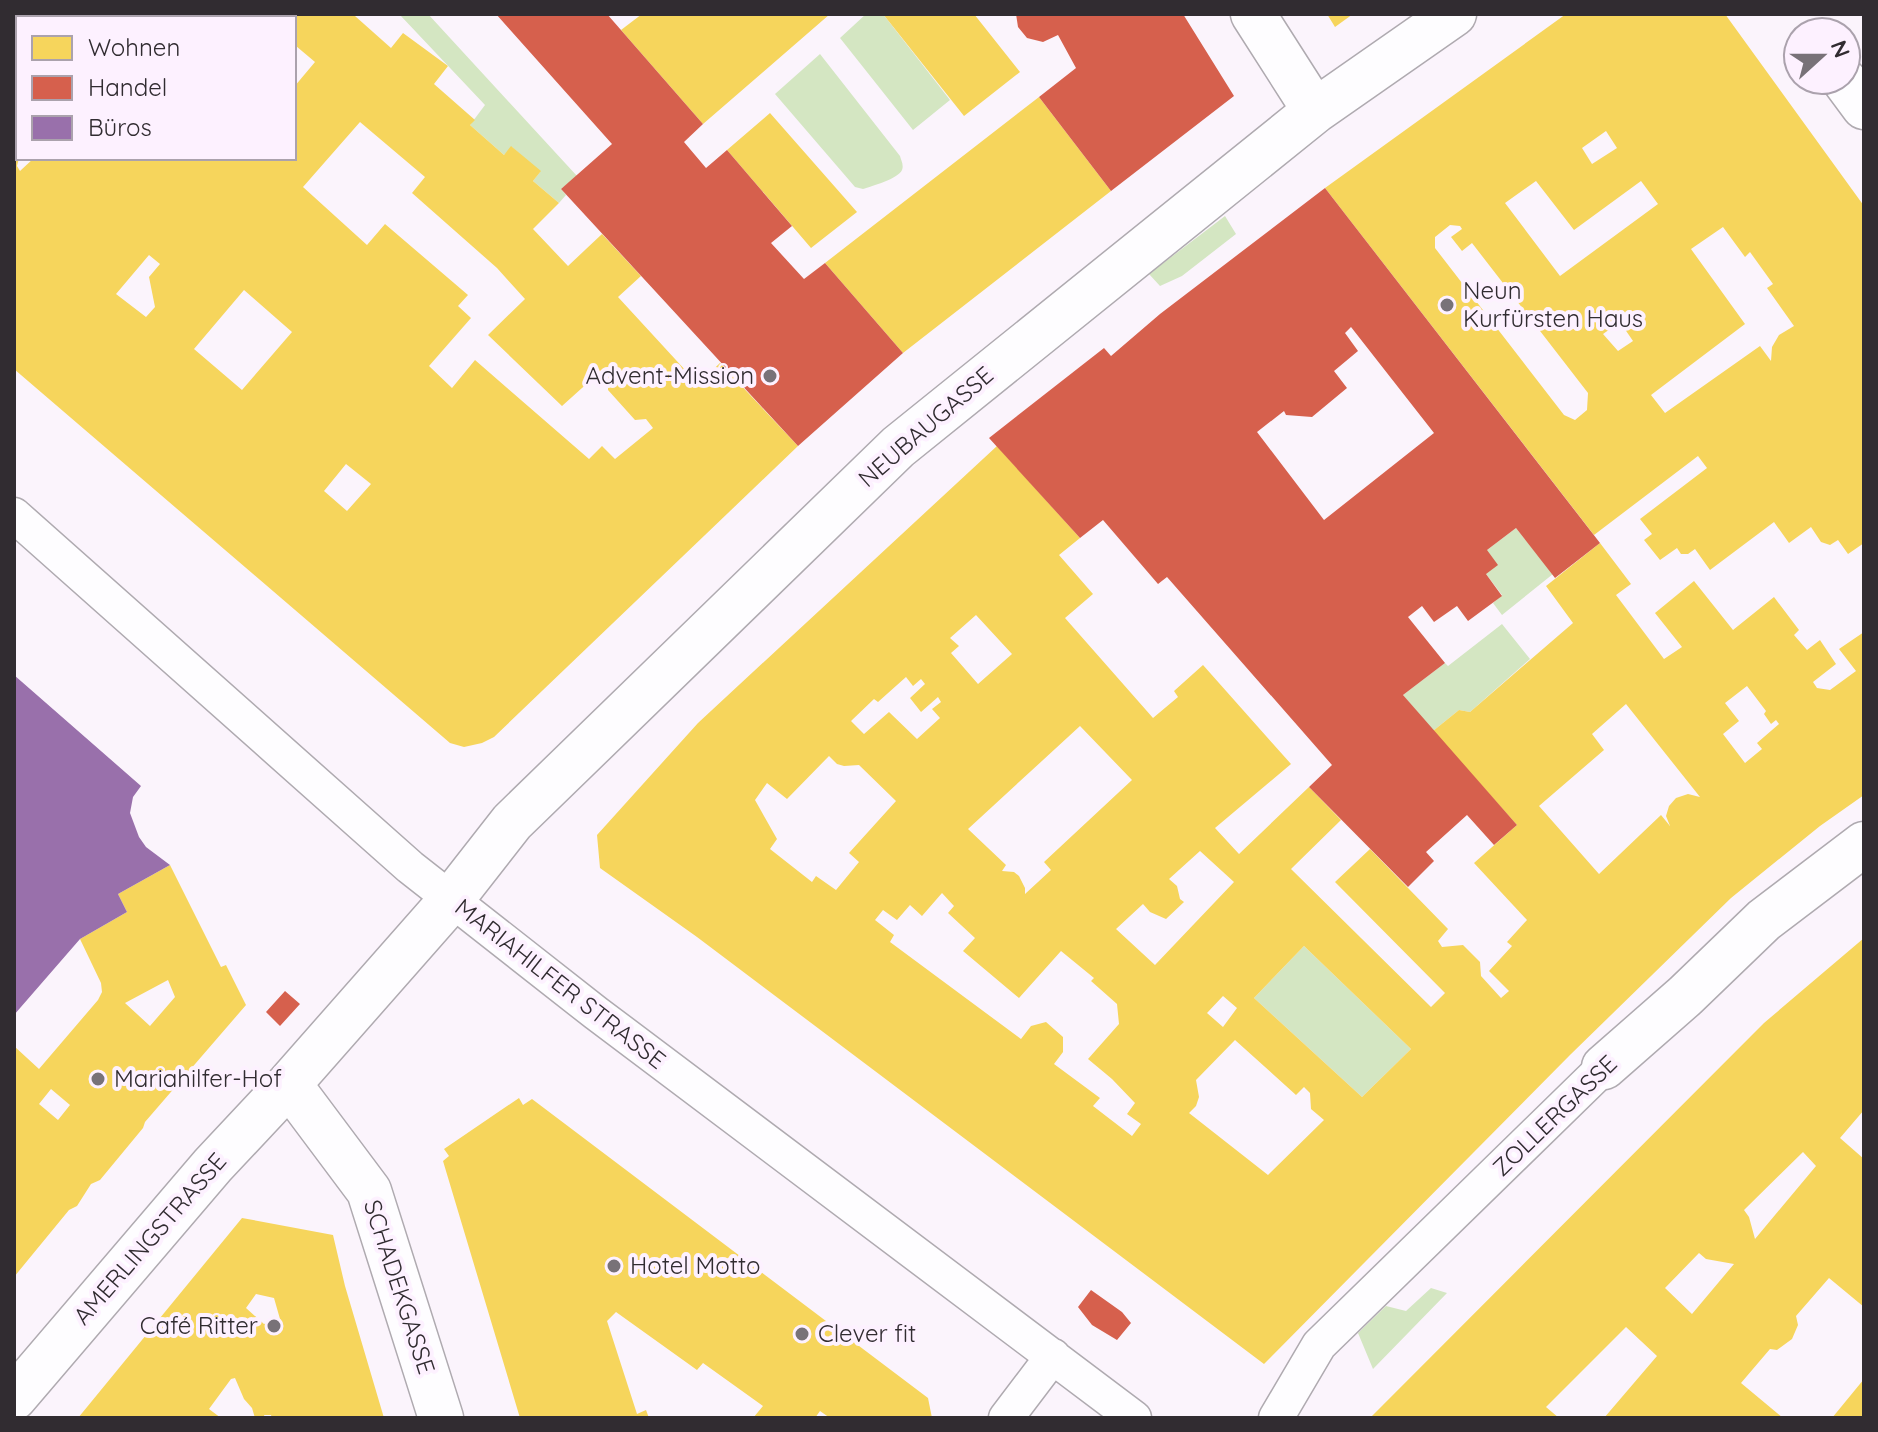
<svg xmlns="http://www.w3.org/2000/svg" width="1878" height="1432" font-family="Quicksand,sans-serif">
  <rect width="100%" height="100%" fill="#fbf4fc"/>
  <!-- green -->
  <path fill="#d4e6c2" d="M402,14H428L577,176L561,189L566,195L559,203L533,181L540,172L512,147L504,155L470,125L485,105L400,15Z
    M866,14H883L950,100L913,130L840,38Z
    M820,54L900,156C901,160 904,165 902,170C898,179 872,186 863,189L855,187L775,94Z
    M1225,216L1236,234L1182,276L1160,286L1149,274Z
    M1516,528L1553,574L1502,615L1493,603L1502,595L1486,574L1487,550Z
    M1502,624L1530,659L1470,712L1459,710L1433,731L1403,695L1445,663L1448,666Z
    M1304,946L1411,1049L1362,1097L1254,998Z
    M1431,1288L1447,1293L1373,1369L1358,1333L1386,1306L1406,1311Z"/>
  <!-- homes -->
  <path fill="#f6d55c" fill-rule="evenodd" d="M104,14H165L168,18H104L106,16Z
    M179,14H275L278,16L279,14H356L355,16L391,48L403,33L448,66L434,84L475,120L470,125L504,155L511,146L541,171L533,181L559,203L533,229L568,266L602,234L641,276L618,297L698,384L720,363L798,446L494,737L482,743L464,747L450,743L14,369V69L18,74V139L14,143L19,158L17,166L20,171L34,158H294V87L315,62L296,46L294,49V18H175ZM360,122L425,177L412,193L497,268L525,299L488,335L562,406L592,379L608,376V390L635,420L646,419L653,428L615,459L602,446L589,459L475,360L452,388L429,366L471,318L458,306L468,295L385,224L367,245L303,187ZM149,255L160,264L149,277L155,307L146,317L116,294ZM244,290L292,332L242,390L194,349ZM346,464L371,484L347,511L324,491Z
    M642,14H830L703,124L621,30Z
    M883,14H974L1020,72L964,116Z
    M1327,14H1353L1335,27Z
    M1566,14H1725L1864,206V543L1848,554L1838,540L1830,545L1821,542L1811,527L1789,543L1774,522L1710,570L1695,549L1688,554H1681L1677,548L1660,560L1644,540L1652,534L1640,519L1707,468L1698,456L1594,535L1325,188ZM1606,131L1617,148L1592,164L1582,148ZM1536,181L1574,230L1641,181L1658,204L1560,276L1505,203ZM1450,225L1460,226L1462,229L1451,237L1462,251L1472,243L1588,393L1587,410L1575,420L1564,415L1435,248V237ZM1723,227L1745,257L1750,252L1773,284L1767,288L1794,326L1779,335L1772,347L1771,361L1760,346L1665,413L1651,395L1745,324L1691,249ZM1620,322L1633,341L1618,351L1603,334Z
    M1039,97L1111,191L903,353L825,263Z
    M770,113L857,212L811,248L727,150Z
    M997,446L1080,538L1059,555L1093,594L1065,618L1153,718L1178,697L1174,691L1203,665L1291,764L1215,828L1239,854L1309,787L1341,820L1291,869L1431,1007L1445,993L1335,882L1370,849L1448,929L1438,941L1442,947L1463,945L1480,962L1481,976L1501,998L1509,991L1489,971L1512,946L1507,942L1527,920L1474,863L1517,825L1433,731L1459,710L1470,712L1573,623L1546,586L1600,543L1631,584L1616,595L1664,659L1682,647L1655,613L1694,581L1733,630L1774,597L1799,630L1794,635L1807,650L1820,640L1836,664L1813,682L1817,688L1830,690L1856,671L1839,649L1864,632V795L1820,826L1731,898L1570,1055L1264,1364L697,937L600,868L597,835L698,723ZM976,615L1012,654L978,684L951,653L959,646L950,638ZM906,677L913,686L921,679L925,684L910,698L921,712L938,697L941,702L932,709L940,718L917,739L889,712L864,734L851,721L874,699L878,702ZM1747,686L1766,711L1764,714L1771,724L1776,720L1779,724L1757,743L1762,749L1745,763L1723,734L1739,721L1725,703ZM1626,704L1700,797L1688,794L1676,798L1669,806L1666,816L1670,826L1661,815L1599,874L1539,806L1604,750L1592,734ZM1080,726L1132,780L1044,862L1051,870L1025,894V888L1019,876L1014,872L1002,871L1006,865L968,829ZM829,756L837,764L844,766L859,765L896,801L849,853L859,862L836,890L816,876L812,882L770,849L777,839L755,800L767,783L787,799ZM1200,851L1234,882L1155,965L1116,929L1143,904L1150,912L1166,919L1184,902L1180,899L1177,886L1169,879ZM942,893L954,906L948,913L975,938L963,951L1019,998L1061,951L1094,978L1091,981L1117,1004L1119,1024L1088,1059L1112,1079L1135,1103L1127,1114L1141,1124L1132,1136L1093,1106L1100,1098L1054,1064L1063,1052V1037L1046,1022L1031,1026L1021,1039L890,942L894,935L875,920L883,910L897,920L910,905L922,916ZM1304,946L1411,1049L1362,1097L1254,998ZM1223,996L1237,1008L1223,1027L1207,1013ZM1235,1040L1296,1095L1304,1087L1310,1093L1311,1109L1324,1120L1268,1175L1189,1113L1196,1106L1199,1097L1196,1080Z
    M170,865L221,967L226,965L246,1005L145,1122L143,1128L100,1180L91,1184L77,1206L69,1210L14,1277V1046L39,1069L98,1000L102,992L101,983L80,939L127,912L118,894ZM168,980L175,997L150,1026L125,1003ZM51,1089L70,1105L58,1120L39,1104Z
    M1864,938V1110L1840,1138L1864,1159V1307L1829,1278L1796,1316L1798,1325L1792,1339L1777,1350L1770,1349L1741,1383L1783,1418H1604L1657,1356L1626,1327L1546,1407L1559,1418H1370L1764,1023ZM1803,1152L1816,1166L1755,1239L1749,1217L1744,1210ZM1699,1253L1706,1259L1734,1264L1692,1314L1665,1288Z
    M519,1098L523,1105L532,1099L928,1398L932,1418H830L820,1411L815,1418H753L763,1406L703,1363L697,1370L616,1312L607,1321L637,1414L646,1410L649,1418H520L443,1161L449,1156L444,1149Z
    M242,1218L333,1235L345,1286L384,1418H272L271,1415H264L265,1418H255L252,1408L244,1399L235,1378L231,1379L209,1409L221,1418H78ZM256,1294L274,1298L280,1319L264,1324L246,1308Z
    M1864,1379V1418H1832Z"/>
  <!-- shops -->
  <path fill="#d6604d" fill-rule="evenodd" d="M496,14H607L703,124L684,142L706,168L727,150L792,226L771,243L804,279L825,263L903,353L798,446L561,189L612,144Z
    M1016,14H1183L1234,96L1111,191L1039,97L1076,68L1058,35L1043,42L1027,38L1018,27Z
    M1325,188L1600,543L1555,578L1516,528L1487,550L1498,565L1486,574L1502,596L1468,621L1457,606L1434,622L1422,606L1408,617L1445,663L1403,695L1517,825L1494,845L1467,815L1426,852L1434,861L1408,887L1309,787L1332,765L1167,577L1158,584L1103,520L1080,538L989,438L1104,348L1111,356L1160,314ZM1351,327L1434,433L1324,520L1257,432L1284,411L1286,415L1312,417L1347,388L1334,371L1358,351L1345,333Z
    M285,991L300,1004L280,1026L266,1012Z
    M1091,1290L1122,1312L1131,1323L1117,1340L1092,1325L1078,1307Z"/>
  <!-- offices -->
  <path fill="#9970ab" d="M14,675L141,786L133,797L130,813L139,837L146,847L170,865L118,894L127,912L80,939L14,1015Z"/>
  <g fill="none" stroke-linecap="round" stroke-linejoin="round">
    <!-- pedestrian casing -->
    <g stroke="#afaab0" stroke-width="37">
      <path id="pedestrian" d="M14,515L410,867L596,1013L1134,1418
        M1006,1418L1053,1356
        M1276,1418L1319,1345L1604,1067"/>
    </g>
    <!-- minor casing -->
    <g stroke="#afaab0" stroke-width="47">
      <path id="minor" d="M1253,14L1315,111
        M1844,80L1864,107
        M1604,1067L1685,996L1764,920L1864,844
        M289,1084L369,1191L441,1418
        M14,1398L213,1165L289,1084L451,900L512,822L898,447L1315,111L1454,14"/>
    </g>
    <!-- pedestrian -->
    <use href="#pedestrian" stroke="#fefdff" stroke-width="34"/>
    <!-- minor -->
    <use href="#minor" stroke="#fefdff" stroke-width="44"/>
  </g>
  <!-- markers -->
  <g fill="#787278" stroke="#fdf1ff" stroke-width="3">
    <circle cx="1447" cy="305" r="8"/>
    <circle cx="770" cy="376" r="8"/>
    <circle cx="98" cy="1079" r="8"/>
    <circle cx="614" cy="1266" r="8"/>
    <circle cx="274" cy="1326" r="8"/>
    <circle cx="802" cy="1334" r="8"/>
  </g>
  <g text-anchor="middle" stroke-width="8" stroke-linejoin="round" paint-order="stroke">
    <!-- poi labels -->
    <g font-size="24" fill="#312c31" stroke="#fdf1ff" text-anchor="start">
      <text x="1463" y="299">Neun<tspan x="1463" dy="28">Kurfürsten Haus</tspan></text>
      <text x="754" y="384" text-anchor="end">Advent-Mission</text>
      <text x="114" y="1087">Mariahilfer-Hof</text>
      <text x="630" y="1274">Hotel Motto</text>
      <text x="258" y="1334" text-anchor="end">Café Ritter</text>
      <text x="818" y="1342">Clever fit</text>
    </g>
    <!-- street labels -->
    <g font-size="24" fill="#312c31" stroke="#fdf1ff">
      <text transform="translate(926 427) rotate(-41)" y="8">NEUBAUGASSE</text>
      <text transform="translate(560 984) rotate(38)" y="8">MARIAHILFER STRASSE</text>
      <text transform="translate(1555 1116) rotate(-44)" y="8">ZOLLERGASSE</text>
      <text transform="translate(150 1239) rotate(-49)" y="8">AMERLINGSTRASSE</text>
      <text transform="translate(399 1287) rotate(72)" y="8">SCHADEKGASSE</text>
    </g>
  </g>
  <!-- border -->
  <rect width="1878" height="1432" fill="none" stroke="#312c31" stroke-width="32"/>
  <!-- legend -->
  <rect x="16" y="16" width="280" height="144" fill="#fdf1ff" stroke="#aba2ad" stroke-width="2"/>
  <rect x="32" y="36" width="40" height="24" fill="#f6d55c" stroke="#aba2ad" stroke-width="2"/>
  <text x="88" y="56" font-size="24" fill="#312c31">Wohnen</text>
  <rect x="32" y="76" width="40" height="24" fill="#d6604d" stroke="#aba2ad" stroke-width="2"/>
  <text x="88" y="96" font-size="24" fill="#312c31">Handel</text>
  <rect x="32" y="116" width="40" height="24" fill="#9970ab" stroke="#aba2ad" stroke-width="2"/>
  <text x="88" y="136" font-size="24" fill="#312c31">Büros</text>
  <!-- north arrow -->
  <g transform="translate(1822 56) rotate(69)"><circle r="38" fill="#fdf1ff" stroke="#aba2ad" stroke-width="2"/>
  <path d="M0-6L14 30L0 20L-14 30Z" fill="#787278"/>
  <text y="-12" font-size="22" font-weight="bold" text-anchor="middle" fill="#312c31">N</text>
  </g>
</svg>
